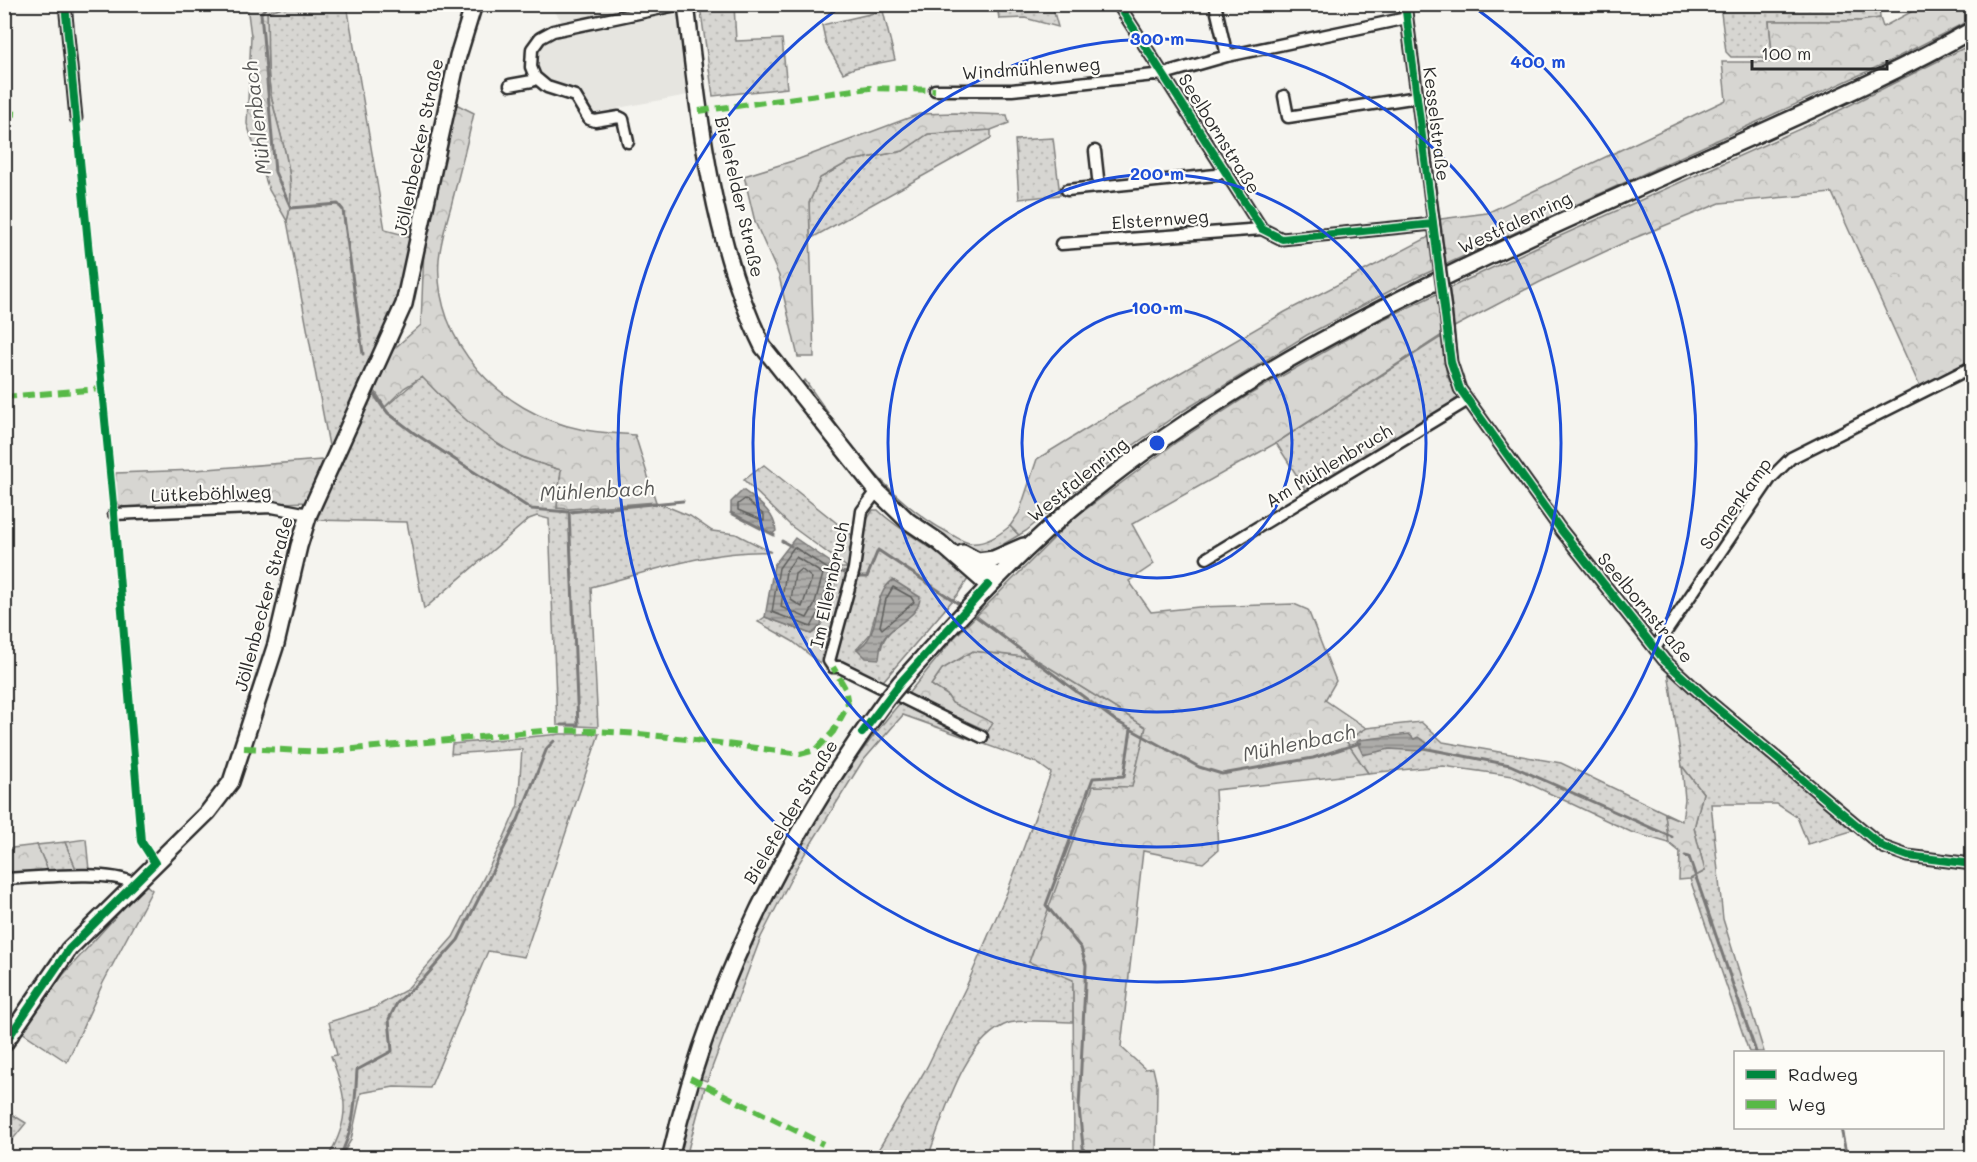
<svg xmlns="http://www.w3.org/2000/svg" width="1977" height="1162" font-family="Mali,sans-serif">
  <defs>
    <pattern id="grass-dots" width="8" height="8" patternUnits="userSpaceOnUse" patternTransform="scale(1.5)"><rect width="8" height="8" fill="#d7d6d2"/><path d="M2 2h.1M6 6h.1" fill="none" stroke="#b9b8b4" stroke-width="1.8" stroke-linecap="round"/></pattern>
    <pattern id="forest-crowns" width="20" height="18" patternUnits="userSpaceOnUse" patternTransform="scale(1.5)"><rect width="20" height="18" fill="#d7d6d2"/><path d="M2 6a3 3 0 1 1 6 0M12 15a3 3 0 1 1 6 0" fill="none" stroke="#b9b8b4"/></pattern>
    <pattern id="water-rules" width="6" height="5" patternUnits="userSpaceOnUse" patternTransform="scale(1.5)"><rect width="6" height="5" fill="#adaca9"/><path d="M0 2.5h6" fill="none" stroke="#8d8c8a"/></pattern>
  </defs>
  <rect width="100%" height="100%" fill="#f5f4ef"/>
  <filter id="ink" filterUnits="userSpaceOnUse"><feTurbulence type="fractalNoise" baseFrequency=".0167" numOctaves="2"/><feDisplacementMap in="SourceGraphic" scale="12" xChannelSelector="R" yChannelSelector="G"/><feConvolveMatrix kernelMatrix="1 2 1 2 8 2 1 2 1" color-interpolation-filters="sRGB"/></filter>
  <g filter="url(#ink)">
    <!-- built -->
    <path fill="#e6e5e0" d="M550,5H676L688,95L618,108L614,113L592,117L584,101L544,81L536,69L534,54L544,40L565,26Z"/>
    <!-- grass -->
    <path fill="url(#grass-dots)" stroke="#81807e" stroke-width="1.5" fill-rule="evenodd" d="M288,5H347L385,230L412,237L393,314L330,451L287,221C299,180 279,136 271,95C266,69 268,39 267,12Z
      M696,5H734L736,41L782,39L787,88L713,96L700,6Z
      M997,5H1052L1058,27L1025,18L999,19Z
      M1720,5H1879L1880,18L1860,21H1769L1773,62L1759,57H1731L1726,52Z
      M883,11L895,60L854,68L843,73L826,44L822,25Z
      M991,130V138L810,239L809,203L820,178L850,161L903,151L928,134Z
      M1053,138L1060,195L1019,199L1015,140Z
      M1441,337L1447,376L1458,394V400L1308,493L1276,443Z
      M422,376L453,409L523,458L561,470L557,508L569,509L656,502L690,516L712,531L736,534L771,552C711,549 649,572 591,587L598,727L557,725L549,519L537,516L529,519L424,609L407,522L314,520L373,394L383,409Z
      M805,380C844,436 887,501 949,533C954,536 963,542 969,543C985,545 999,535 1010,526L1019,535L985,555C909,543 845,443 800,387Z
      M764,465L853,536L849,569L820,663L792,641L758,622L765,617L811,634L839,568H848L791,526L744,480Z
      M873,510H878C901,534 954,557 968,579L958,594L884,680L879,682L834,658L859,574L866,521ZM880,597L913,613C900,623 884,632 881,649H857L870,634Z
      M973,651L1034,658L1146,727L1132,787L1029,962L1073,979V1022C1059,1022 1020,1019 1009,1023C963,1039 944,1116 928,1157H874L927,1067L966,987L1008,890L1051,773L1037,763L903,715L862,762L799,863L761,937L707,1081L699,1078C745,945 804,819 894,710L907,695L988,731L992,723L952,703L947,695L931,685L942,669Z
      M1668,671L1855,830L1808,844L1797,817L1777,804H1711L1723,919L1764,1052H1749L1690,879L1705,871L1694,828L1703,793L1682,766Z
      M1421,722L1443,742L1561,763L1682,821L1665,814L1669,843L1631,832L1513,776L1443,766L1368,773L1346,741L1366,728Z
      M561,734H599L524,957L488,951L430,1088L394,1087L361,1093L351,1140L341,1157H328C351,1118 347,1097 331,1056L337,1055L329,1022L374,1008L406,990L453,937L502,842L518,805L522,749L451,754L452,744Z
      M65,842L77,871L49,873L37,845Z
      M5,1110L26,1123L5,1149Z"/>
    <!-- forest -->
    <path fill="url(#forest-crowns)" stroke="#81807e" stroke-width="1.5" d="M247,5H288L267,12C268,39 266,69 271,95C279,136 299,180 287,221L269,190L247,124L251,36Z
      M1924,5H1972V19L1890,61L1403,284L1307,335L1178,414L1111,461L1026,531L1019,535L1010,526L1019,513L1037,459L1125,405L1285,312L1427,238L1441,219L1487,213L1726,100L1722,62H1773L1769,21H1860L1880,18L1883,27Z
      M1972,44V375L1925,398L1832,193L1720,203L1632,239L1540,282L1456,326L1276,443L1132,524L1154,564L1129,581L1151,612L1199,607L1294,604L1308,610L1336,681L1325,700L1366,728L1346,741L1368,773L1215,790L1218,850L1203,863L1143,851L1121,1047L1145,1069L1153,1068L1157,1086L1156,1157H1074L1073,980L1029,962L1093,786L1132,787L1146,727L1034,658L973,651L942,669L931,685L947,695L952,703L993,723L988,731L907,695L953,639L1074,518L1178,441L1247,396L1371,325L1549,241L1822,119Z
      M456,104L474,113C467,144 459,175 451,206C446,224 441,240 439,259C433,343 501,413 580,429C598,433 617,433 635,435L656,502L569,509L557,508L561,470C549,466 536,463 525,458C485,442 451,407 422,377L404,388L385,407L375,391L388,354L421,325L424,247Z
      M955,113L1007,115L1009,123L991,130L928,134L903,151L850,161L820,178L809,203L814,357H798L779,276L755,222L744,176L799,159L919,114Z
      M321,460L324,467L310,497L304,502L134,511L119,505L114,494L116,473L195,470Z
      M1682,766L1703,793L1694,828L1705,871L1690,879L1679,880L1680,852L1669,843L1665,814L1682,821L1685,799Z
      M86,839L89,870L77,871L65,842Z
      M37,845L49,873L5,874L4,849Z
      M145,884L152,890L103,983L67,1062L22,1032L63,975Z
      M696,1085L705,1087L686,1157L677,1158Z"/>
    <!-- water -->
    <path fill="url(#water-rules)" stroke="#797877" stroke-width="1.5" d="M743,490C757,501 775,512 776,531L772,534L731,513V502Z
      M795,538L839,568C832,587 830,624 811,634L765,617L774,565Z
      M893,580L920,597C920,618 891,624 883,640C880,645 880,653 879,659L866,658L857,649C883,636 870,595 893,580Z
      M1409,734L1414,739L1418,737L1427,743L1425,748L1419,751L1390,749L1363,755L1357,742L1359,740Z"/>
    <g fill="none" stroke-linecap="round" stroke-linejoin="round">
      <!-- shore -->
      <path stroke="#5f5f5d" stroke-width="1.5" d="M745,499L764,515V521L738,510V504Z
        M794,547L831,571L821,609L811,627L772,612L779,568Z
        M796,557L823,574L814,606L807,618L781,607L786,571Z
        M801,569L812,578L802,607L791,600L795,574Z
        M893,587L911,597L914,602L882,629L880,626L886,599Z"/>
      <!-- stream -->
      <path stroke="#797877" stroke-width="3" d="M269,4L261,13L275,172L291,208L338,204L343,210L363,354
        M372,391L388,413L414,433L531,509L569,512L683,501
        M731,513L774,535
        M782,541L791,546
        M836,571L846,573
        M859,577H867L878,550L962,606
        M970,612L1116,721L1199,767L1222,774L1313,758L1360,743
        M562,725H578L569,512
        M1423,748L1510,765L1672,837
        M1685,856L1689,857L1756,1052
        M1841,1128L1847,1158
        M1084,1156L1079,1108L1086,965L1081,948L1046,905L1093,778L1124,776L1131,729
        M339,1158C355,1128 355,1102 357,1070L392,1051L389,1019L397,1003L426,976L458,940L518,820L547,748L554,741"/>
      <!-- minor casing -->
      <g stroke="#2b2b2b" stroke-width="15">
        <path id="minor" d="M65,4L76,118
          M1118,4L1262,229L1282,239L1433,224
          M1215,4L1227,56
          M1405,4L1437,247
          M510,85L532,81L535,77
          M935,90H1012L1164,74L1227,56L1407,18
          M1284,96L1288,117L1418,97
          M628,142L623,119L619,117L595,121L589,119L575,96L547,87L535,77L531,67L532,49L540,38L553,31L681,4
          M1095,151L1099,187
          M1067,190L1216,175L1223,171
          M1061,244L1262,229
          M1446,314L1451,362L1460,389L1561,530L1664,660L1712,704L1883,847L1908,856L1972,864
          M877,491L862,511L854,569L829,661L833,667H840L982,737
          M114,514L272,507L309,514
          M1207,558L1468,400
          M1655,648L1770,479L1791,458L1972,367
          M4,879C37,878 106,869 133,883
          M4,1019L17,1025"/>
      </g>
      <!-- secondary casing -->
      <g stroke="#2b2b2b" stroke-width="20">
        <path id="secondary" d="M686,4C699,117 712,244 763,347L877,491L908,521L939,542L988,585
          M963,553L978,561L997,577
          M978,561L994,559L1024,546
          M900,683C964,611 1028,541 1104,482C1297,332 1528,238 1749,138C1824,104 1900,71 1972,30
          M4,1044L69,949L208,812L231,782L276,644L299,546L309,514L404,304L458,56L474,4
          M670,1158C709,990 784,838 886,700"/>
      </g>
      <!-- minor -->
      <use href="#minor" stroke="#fdfcf7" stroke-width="10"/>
      <!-- secondary -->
      <use href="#secondary" stroke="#fdfcf7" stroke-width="15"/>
      <!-- minor-bridge casing -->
      <g stroke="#2b2b2b" stroke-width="15" stroke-linecap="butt">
        <path id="minor-bridge" d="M1437,247L1446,314"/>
      </g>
      <!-- secondary-bridge casing -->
      <g stroke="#2b2b2b" stroke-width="20" stroke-linecap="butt">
        <path id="secondary-bridge" d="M886,700L900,683"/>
      </g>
      <!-- minor-bridge -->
      <use href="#minor-bridge" stroke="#fdfcf7" stroke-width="10"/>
      <!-- secondary-bridge -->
      <use href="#secondary-bridge" stroke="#fdfcf7" stroke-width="15"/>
      <!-- quiet -->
      <path stroke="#58b947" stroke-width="6" stroke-dasharray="12 6" stroke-linecap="butt" d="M699,111L869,88L935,90
        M4,113L21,114
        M4,397L101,389
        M244,748L323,752L552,730C635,730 718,743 800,754L816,750L833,732L848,705L845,688L833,667
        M690,1078L823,1144"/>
      <!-- cycleway casing -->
      <g stroke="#fdfcf7" stroke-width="11">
        <path id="cycleway" d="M1118,4L1262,229L1282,239L1433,224
          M1405,4L1451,362L1460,389L1561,530L1664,660L1712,704L1883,847L1908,856L1972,864
          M862,733L900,683L988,585
          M4,1044L69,949L155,863L141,841L114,514L65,4"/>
      </g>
      <!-- cycleway -->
      <use href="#cycleway" stroke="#00873e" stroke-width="8"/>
    </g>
  </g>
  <!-- distance rings -->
  <g fill="none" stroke="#1d4ed8" stroke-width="3">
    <circle cx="1157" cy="443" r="135"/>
    <circle cx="1157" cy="443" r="269"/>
    <circle cx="1157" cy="443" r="404"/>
    <path d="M1474 7A539 539 0 1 1 840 7"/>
  </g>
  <g text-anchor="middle" stroke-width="4.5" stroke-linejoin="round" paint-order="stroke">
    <!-- street labels -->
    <g font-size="18" fill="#2b2b2b" stroke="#fdfcf7">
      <text transform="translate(1031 69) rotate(-4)" y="6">Windmühlenweg</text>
      <text transform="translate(1436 124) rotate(83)" y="6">Kesselstraße</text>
      <text transform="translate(1219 134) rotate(58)" y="6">Seelbornstraße</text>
      <text transform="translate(419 147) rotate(-78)" y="6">Jöllenbecker Straße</text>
      <text transform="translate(739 197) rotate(77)" y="6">Bielefelder Straße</text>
      <text transform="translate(1160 220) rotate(-4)" y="6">Elsternweg</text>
      <text transform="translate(1515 223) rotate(-25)" y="6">Westfalenring</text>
      <text transform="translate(1329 466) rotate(-31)" y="6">Am Mühlenbruch</text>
      <text transform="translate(1078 480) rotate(-39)" y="6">Westfalenring</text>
      <text transform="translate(211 494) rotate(-2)" y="6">Lütkeböhlweg</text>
      <text transform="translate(1736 504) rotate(-54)" y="6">Sonnenkamp</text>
      <text transform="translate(830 585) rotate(-78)" y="6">Im Ellernbruch</text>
      <text transform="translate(264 604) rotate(-75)" y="6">Jöllenbecker Straße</text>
      <text transform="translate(1645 608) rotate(50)" y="6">Seelbornstraße</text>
      <text transform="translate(791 812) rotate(-59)" y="6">Bielefelder Straße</text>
    </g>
    <!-- water labels -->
    <g font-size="20" font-style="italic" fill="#585857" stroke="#fdfcf7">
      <text transform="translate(257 118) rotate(-97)" y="7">Mühlenbach</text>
      <text transform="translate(597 491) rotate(-3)" y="7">Mühlenbach</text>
      <text transform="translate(1299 743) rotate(-12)" y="7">Mühlenbach</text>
    </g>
  </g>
  <circle cx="1157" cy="443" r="9" fill="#1d4ed8" stroke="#fdfcf7" stroke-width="3"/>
  <g font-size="18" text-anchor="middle" font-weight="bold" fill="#1d4ed8" stroke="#fdfcf7" stroke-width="4.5" stroke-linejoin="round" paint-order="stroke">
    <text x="1157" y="45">300 m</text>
    <text x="1538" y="68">400 m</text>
    <text x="1157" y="180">200 m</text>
    <text x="1157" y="314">100 m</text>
  </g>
  <!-- margin -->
  <rect width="1977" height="1162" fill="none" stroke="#fdfcf7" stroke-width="24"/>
  <rect x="12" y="12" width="1953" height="1138" fill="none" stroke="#2b2b2b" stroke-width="2" filter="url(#ink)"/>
  <!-- legend -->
  <rect x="1734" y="1051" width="210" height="78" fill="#fdfcf7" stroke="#a9a8a5" stroke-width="1.5"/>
  <rect x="1746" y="1070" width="30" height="9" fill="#00873e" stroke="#a9a8a5" stroke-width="1.5"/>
  <text x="1788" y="1081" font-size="18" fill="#2b2b2b">Radweg</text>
  <rect x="1746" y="1100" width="30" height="9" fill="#58b947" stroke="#a9a8a5" stroke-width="1.5"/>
  <text x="1788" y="1111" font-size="18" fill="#2b2b2b">Weg</text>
  <!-- scale -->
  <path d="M1752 60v9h135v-9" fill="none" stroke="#2b2b2b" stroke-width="3"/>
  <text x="1761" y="60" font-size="18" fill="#2b2b2b" stroke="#fdfcf7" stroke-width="4.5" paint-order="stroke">100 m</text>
</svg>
